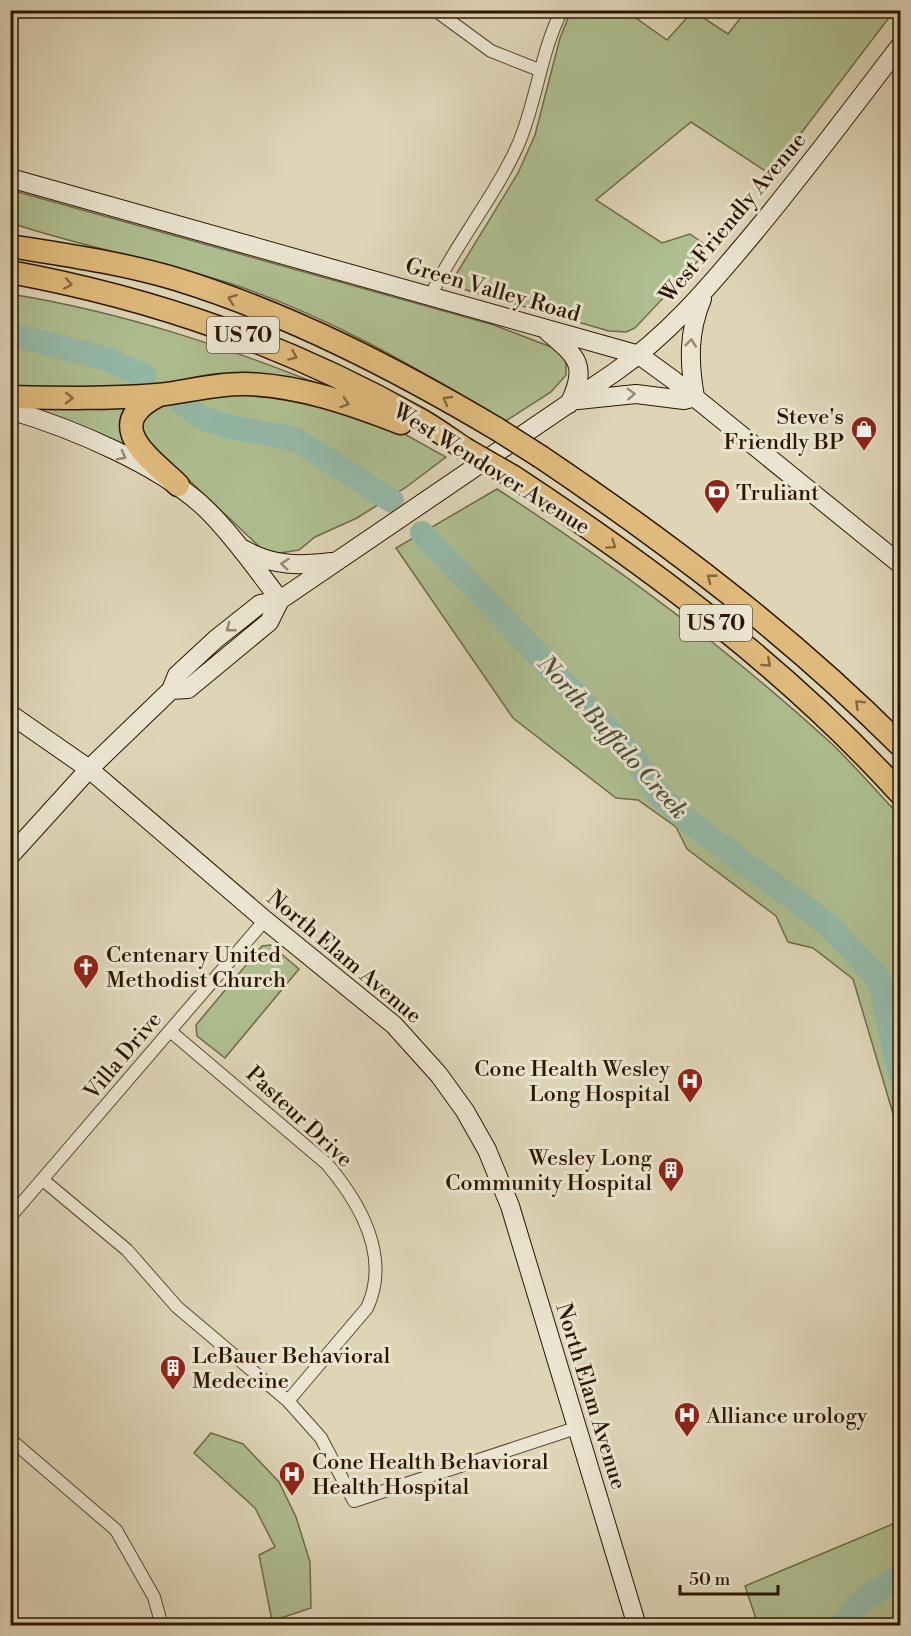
<svg xmlns="http://www.w3.org/2000/svg" width="911" height="1636" font-family="'Libre Bodoni',serif">
  <rect width="100%" height="100%" fill="#ded5b7"/>
  <filter id="stains"><feTurbulence type="fractalNoise" baseFrequency=".00333" numOctaves="4"/><feColorMatrix values="0 0 0 0 .2 0 0 0 0 .09 0 0 0 0 .02 0 0 0 .5 -.17"/></filter>
  <radialGradient id="worn" r=".72"><stop offset=".6" stop-color="#630" stop-opacity="0"/><stop offset="1" stop-color="#630" stop-opacity=".3"/></radialGradient>
  <!-- green -->
  <path fill="#aebe90" stroke="#6e6a48" stroke-width="1.5" d="M571,11H626L667,40L693,11L728,34L746,11H894L770,174L691,122L596,200L662,243L690,234L710,248L635,328L626,332L609,331L456,287L452,281L518,173L535,135L560,38Z
    M11,190L494,325L559,350L566,359V375L551,392L506,421C416,368 329,316 229,283C157,260 82,247 11,223Z
    M10,294C123,312 230,348 336,391L121,390L11,387Z
    M256,395L307,401L399,431L446,457L405,488L357,518L315,537L299,550L274,554L264,551L140,434C143,424 144,411 154,406C177,395 230,395 256,395Z
    M130,405C124,421 120,431 126,447L39,410V407Z
    M497,489C615,565 727,648 831,743C855,766 877,792 900,816V1137L853,979L813,948L788,942L776,916L687,849L676,827L638,800L616,798L513,718L396,548Z
    M271,945L299,969L225,1058L197,1036L196,1025L262,946Z
    M211,1433L243,1444L279,1482L296,1517L310,1562L311,1608L272,1621L259,1555L275,1547L255,1508L194,1453Z
    M900,1521V1625H758L745,1586Z"/>
  <g fill="none" stroke-linecap="round" stroke-linejoin="round">
    <!-- river -->
    <path stroke="#94b9a8" stroke-width="24" d="M10,334L107,359L144,376
      M181,402L202,418L231,427L295,439L392,501
      M422,533L633,755L659,795L693,825L826,923L879,979L900,1075
      M842,1626L861,1601L900,1576"/>
    <!-- street casing -->
    <g stroke="#59462e" stroke-width="14">
      <path id="street" d="M435,10L491,51L539,70
        M431,295C456,243 494,198 518,145C537,101 540,53 562,10
        M170,1031L327,1164C360,1203 391,1257 367,1308L288,1401
        M43,1180L127,1250L177,1307L288,1401L321,1438L354,1501L576,1428
        M10,1217L265,920
        M10,1439L116,1530L154,1597L162,1626"/>
    </g>
    <!-- secondary casing -->
    <g stroke="#2d1600" stroke-width="20">
      <path id="secondary" d="M10,178L639,355L672,379L900,564
        M548,332C578,357 588,366 569,404
        M695,397C689,363 688,332 702,299
        M578,400L636,394L684,400L695,397
        M10,410C71,428 163,466 208,511C235,538 257,570 280,600
        M245,550C273,566 300,566 331,562
        M171,690L188,689L269,622L280,600
        M10,714L89,769L265,920L394,1025L439,1075L465,1111L487,1150L510,1206L637,1626
        M10,856L89,769L171,690L177,675L216,639L260,604L280,600L615,372C668,335 707,289 748,240C801,177 850,111 900,46"/>
    </g>
    <!-- highway casing -->
    <g stroke="#2d1600" stroke-width="25">
      <path id="highway" d="M10,246C66,255 122,263 176,279C289,314 396,369 497,429
        M10,272C157,299 289,346 419,419C435,428 450,439 465,449
        M159,395C100,425 149,457 178,485
        M10,397C59,398 108,399 157,395C187,392 216,383 247,384C301,386 352,404 401,423
        M541,457C670,544 791,636 900,745
        M512,476C652,568 787,669 900,793"/>
    </g>
    <!-- street -->
    <use href="#street" stroke="#eae4d0" stroke-width="12"/>
    <!-- secondary -->
    <use href="#secondary" stroke="#eae4d0" stroke-width="18"/>
    <!-- highway -->
    <use href="#highway" stroke="#dfba7c" stroke-width="22"/>
    <!-- highway-bridge casing -->
    <g stroke="#2d1600" stroke-width="25" stroke-linecap="butt">
      <path id="highway-bridge" d="M497,429L541,457
        M465,449L512,476"/>
    </g>
    <!-- highway-bridge -->
    <use href="#highway-bridge" stroke="#dfba7c" stroke-width="22"/>
  </g>
  <!-- one-way arrows -->
  <defs><path id="oneway-chevron" d="M-2-3.5L2.5 0L-2 3.5" fill="none" stroke-width="1.6" stroke-linecap="round" stroke-linejoin="round" transform="scale(1.5)"/></defs>
  <g stroke="#86683e">
    <use href="#oneway-chevron" transform="translate(68 284) rotate(11)"/>
    <use href="#oneway-chevron" transform="translate(232 299) rotate(-160)"/>
    <use href="#oneway-chevron" transform="translate(293 356) rotate(24)"/>
    <use href="#oneway-chevron" transform="translate(69 398) rotate(1)"/>
    <use href="#oneway-chevron" transform="translate(447 400) rotate(-150)"/>
    <use href="#oneway-chevron" transform="translate(345 403) rotate(18)"/>
    <use href="#oneway-chevron" transform="translate(612 545) rotate(35)"/>
    <use href="#oneway-chevron" transform="translate(711 578) rotate(-142)"/>
    <use href="#oneway-chevron" transform="translate(767 663) rotate(41)"/>
    <use href="#oneway-chevron" transform="translate(859 704) rotate(-136)"/>
  </g>
  <g stroke="#958772">
    <use href="#oneway-chevron" transform="translate(691 343) rotate(-84)"/>
    <use href="#oneway-chevron" transform="translate(631 394) rotate(-2)"/>
    <use href="#oneway-chevron" transform="translate(122 456) rotate(28)"/>
    <use href="#oneway-chevron" transform="translate(285 564) rotate(-174)"/>
    <use href="#oneway-chevron" transform="translate(230 628) rotate(142)"/>
  </g>
  <!-- icons -->
  <defs>
    <g id="shop-pin" transform="scale(1.35)"><path d="M0 17L-7.5 6A9.5 9.5 0 1 1 7.5 6Z" fill="#8f2418" stroke="#eae4d0"/><path d="M-5-2.5h2.3a2.7 3.5 0 0 1 5.4 0H5L5.5 6h-11ZM-1.5-2.5h3a1.5 2.3 0 0 0-3 0Z" fill="#fff"/></g>
    <g id="bank-pin" transform="scale(1.35)"><path d="M0 17L-7.5 6A9.5 9.5 0 1 1 7.5 6Z" fill="#8f2418" stroke="#eae4d0"/><path d="M-6-4H6V4H-6ZM0-2.3a2.3 2.3 0 1 0 0 4.6a2.3 2.3 0 1 0 0-4.6Z" fill="#fff"/></g>
    <g id="church-pin" transform="scale(1.35)"><path d="M0 17L-7.5 6A9.5 9.5 0 1 1 7.5 6Z" fill="#8f2418" stroke="#eae4d0"/><path d="M-1.2-6h2.4v3.5h3.3v2.4h-3.3V6h-2.4V-.1h-3.3v-2.4h3.3Z" fill="#fff"/></g>
    <g id="hospital-pin" transform="scale(1.35)"><path d="M0 17L-7.5 6A9.5 9.5 0 1 1 7.5 6Z" fill="#8f2418" stroke="#eae4d0"/><path d="M-5-5h3v3.5h4V-5h3V5h-3V1.5h-4V5h-3Z" fill="#fff"/></g>
    <g id="building-pin" transform="scale(1.35)"><path d="M0 17L-7.5 6A9.5 9.5 0 1 1 7.5 6Z" fill="#8f2418" stroke="#eae4d0"/><path d="M-4-6H4V6H1V3H-1V6H-4ZM-2.5-4.3h1.7v1.8h-1.7ZM.8-4.3h1.7v1.8H.8ZM-2.5-1h1.7V.8h-1.7ZM.8-1h1.7V.8H.8Z" fill="#fff"/></g>
  </defs>
  <g fill-rule="evenodd">
    <use href="#shop-pin" x="864" y="429"/>
    <use href="#bank-pin" x="717" y="492"/>
    <use href="#church-pin" x="86" y="967"/>
    <use href="#hospital-pin" x="690" y="1081"/>
    <use href="#building-pin" x="671" y="1170"/>
    <use href="#building-pin" x="173" y="1368"/>
    <use href="#hospital-pin" x="687" y="1415"/>
    <use href="#hospital-pin" x="292" y="1474"/>
  </g>
  <g text-anchor="middle" stroke-width="6" stroke-linejoin="round" paint-order="stroke">
    <!-- shield labels -->
    <g fill="#eae4d0" stroke="#66543e" stroke-width="1.5">
      <rect x="207" y="317" width="72" height="36" rx="4.5"/>
      <rect x="680" y="605" width="72" height="36" rx="4.5"/>
    </g>
    <g font-size="21" font-weight="bold" fill="#2d1600">
      <text x="243" y="342">US 70</text>
      <text x="716" y="630">US 70</text>
    </g>
    <!-- street labels -->
    <g font-size="22" fill="#2d1600" stroke="#eae4d0">
      <text transform="translate(732 217) rotate(-50)" y="8">West Friendly Avenue</text>
      <text transform="translate(493 289) rotate(16)" y="8">Green Valley Road</text>
      <text transform="translate(492 468) rotate(32)" y="8">West Wendover Avenue</text>
      <text transform="translate(345 956) rotate(40)" y="8">North Elam Avenue</text>
      <text transform="translate(122 1055) rotate(-50)" y="8">Villa Drive</text>
      <text transform="translate(300 1116) rotate(43)" y="8">Pasteur Drive</text>
      <text transform="translate(592 1396) rotate(73)" y="8">North Elam Avenue</text>
    </g>
    <!-- poi labels -->
    <g font-size="22" fill="#2d1600" stroke="#eae4d0" text-anchor="start">
      <text x="844" y="424" text-anchor="end">Steve's<tspan x="844" dy="25">Friendly BP</tspan></text>
      <text x="736" y="500">Truliant</text>
      <text x="106" y="962">Centenary United<tspan x="106" dy="25">Methodist Church</tspan></text>
      <text x="670" y="1076" text-anchor="end">Cone Health Wesley<tspan x="670" dy="25">Long Hospital</tspan></text>
      <text x="652" y="1165" text-anchor="end">Wesley Long<tspan x="652" dy="25">Community Hospital</tspan></text>
      <text x="192" y="1363">LeBauer Behavioral<tspan x="192" dy="25">Medecine</tspan></text>
      <text x="706" y="1423">Alliance urology</text>
      <text x="312" y="1469">Cone Health Behavioral<tspan x="312" dy="25">Health Hospital</tspan></text>
    </g>
    <!-- water labels -->
    <g font-size="24" font-style="italic" fill="#514f3b" stroke="#eae4d0">
      <text transform="translate(613 737) rotate(48)" y="8">North Buffalo Creek</text>
    </g>
  </g>
  <!-- margin -->
  <rect width="911" height="1636" fill="none" stroke="#ded5b7" stroke-width="36"/>
  <rect x="12" y="12" width="887" height="1612" fill="none" stroke="#2d1600" stroke-width="3"/>
  <rect x="18" y="18" width="875" height="1600" fill="none" stroke="#2d1600" stroke-width="1.5"/>
  <!-- scale -->
  <path d="M680 1585v9h98v-9" fill="none" stroke="#2d1600" stroke-width="3"/>
  <text x="689" y="1585" font-size="18" fill="#2d1600" stroke="#eae4d0" stroke-width="4.5" paint-order="stroke">50 m</text>
  <rect width="100%" height="100%" filter="url(#stains)"/>
  <rect width="100%" height="100%" fill="url(#worn)"/>
</svg>
